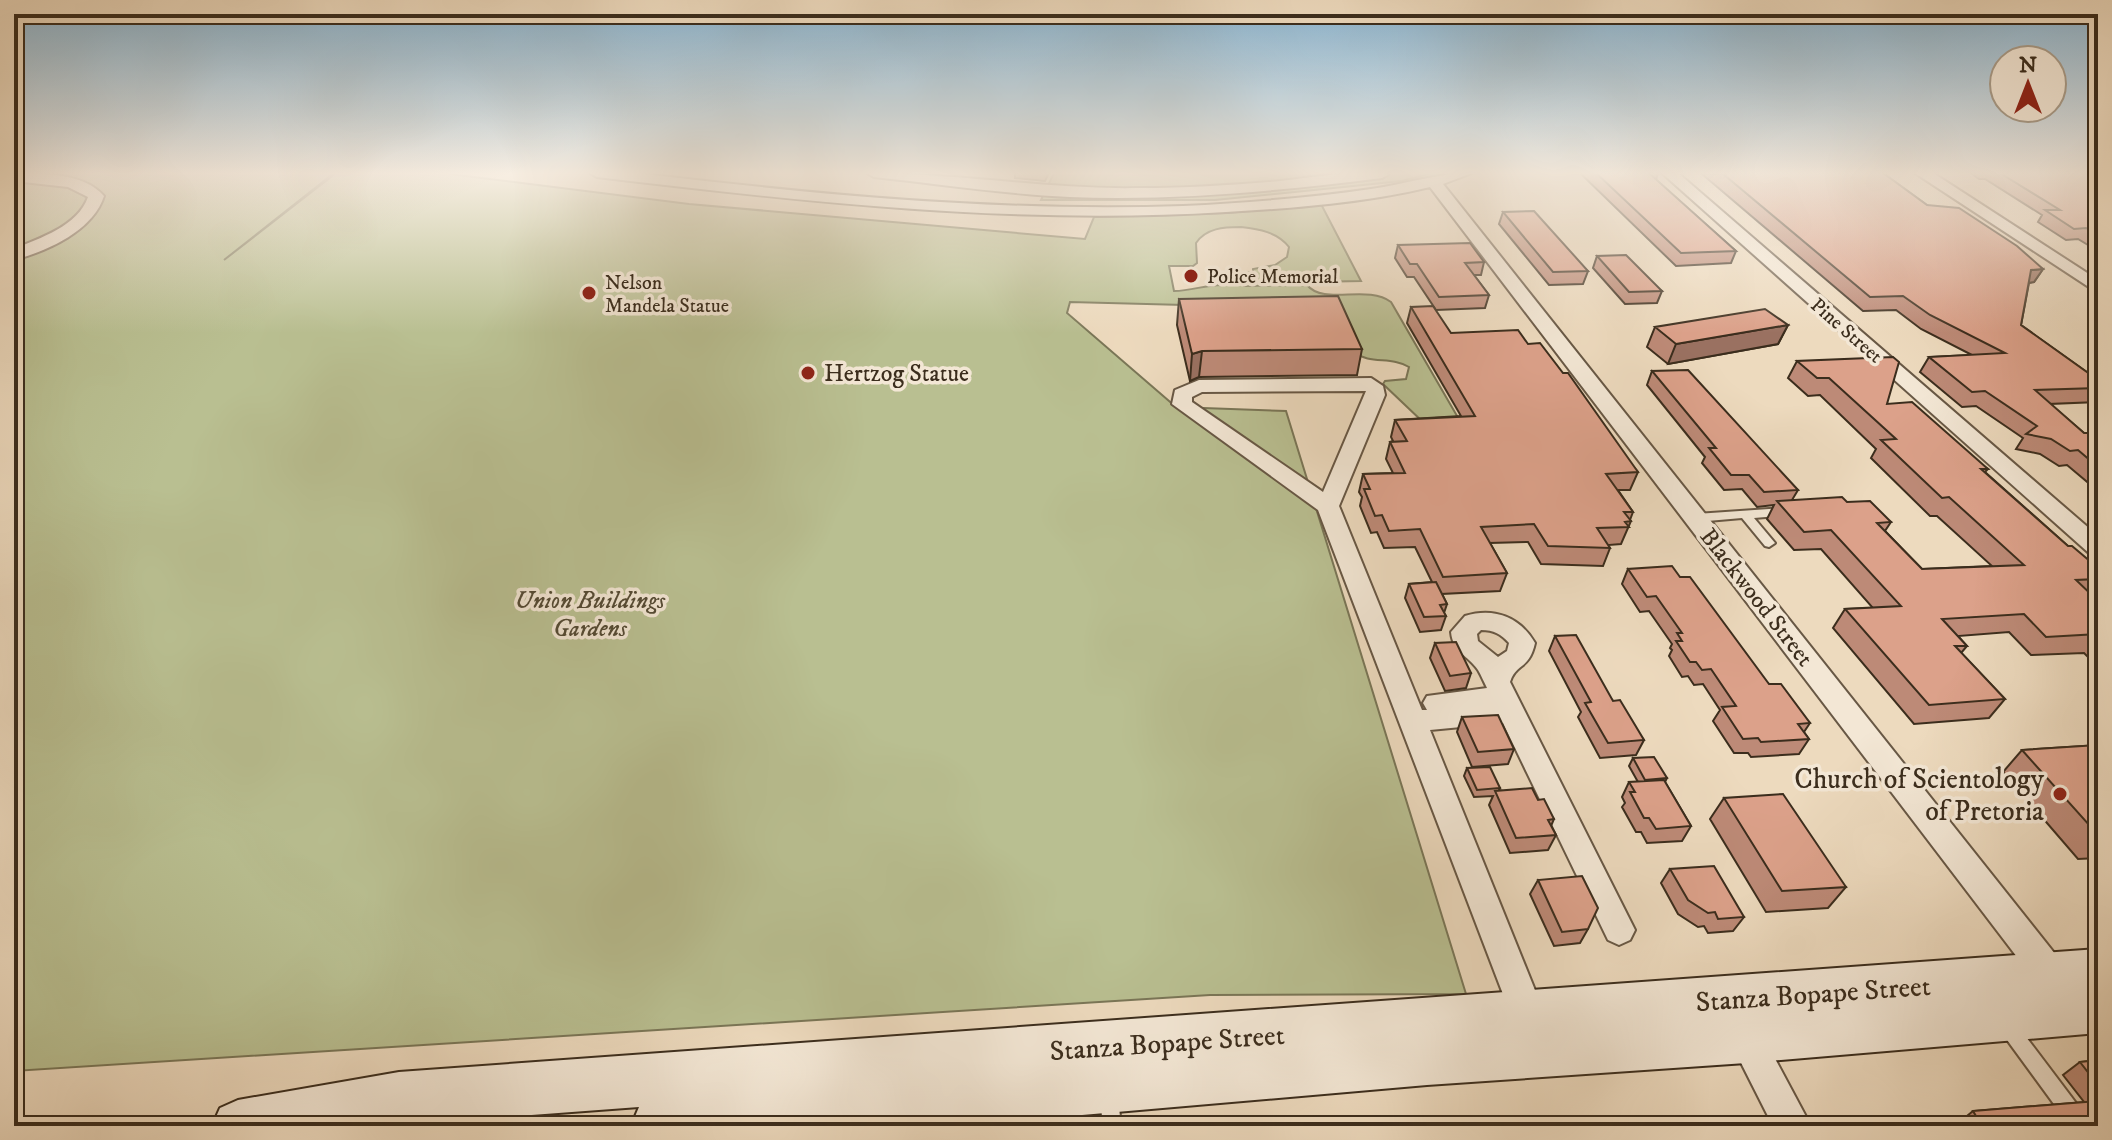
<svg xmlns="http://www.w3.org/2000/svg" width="2112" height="1140" font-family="'IM FELL DW Pica',serif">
  <rect width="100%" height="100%" fill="#eddabe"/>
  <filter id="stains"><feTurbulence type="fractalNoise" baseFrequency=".0025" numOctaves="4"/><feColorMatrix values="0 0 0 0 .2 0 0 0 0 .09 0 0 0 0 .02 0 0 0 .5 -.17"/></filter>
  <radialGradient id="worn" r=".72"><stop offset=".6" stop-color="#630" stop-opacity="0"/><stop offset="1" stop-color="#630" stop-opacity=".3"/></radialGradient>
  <!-- green -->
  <path fill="#b9bf91" stroke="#7a7657" stroke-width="2" fill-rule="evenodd" d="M14,173H334L224,260L336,173H442L689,204L1085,239L1094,217L1227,213L1321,204L1361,281L1251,283L1243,286L1307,285C1324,306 1367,284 1391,302L1464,428L1424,423L1383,384L1385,381L1406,379L1409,367C1391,356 1370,365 1354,352L1185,305L1070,302L1067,313L1176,407L1286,411L1466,994L1210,995L14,1071V325L21,324L14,323ZM1241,227C1259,229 1277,232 1289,247L1287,257L1275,265L1253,269V272L1222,273L1225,285C1205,284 1194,291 1174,291L1169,266H1193L1197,263L1196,243C1206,228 1224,227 1241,227Z
    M1054,173H1432L1402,181L1215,200H1041Z"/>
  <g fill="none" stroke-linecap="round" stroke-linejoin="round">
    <!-- service casing -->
    <g stroke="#685845" stroke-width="4">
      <path id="service" d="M1784,508L1790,512L1788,515L1754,518L1775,543L1769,547L1765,546L1742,518L1696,522L1690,518L1696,514Z
        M2008,1019L2014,1021L2088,1119L2090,1126H2070L2002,1033L1999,1027L2002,1021Z
        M1109,1089L1115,1092L1118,1098L1121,1126H1103L1100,1098L1103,1092Z"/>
    </g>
    <!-- minor casing -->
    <g stroke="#685845" stroke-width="4">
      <path id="minor" d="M14,173C43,174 83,172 104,196C93,231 47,251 14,260V249C40,238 78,226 88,197L68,187L14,181Z
        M590,173H637C818,195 1000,212 1183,206C1245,203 1309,198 1371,189C1405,184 1438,173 1472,173L1443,184L2067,969L2072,980L2067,991L2055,996L2043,991L1430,187C1364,203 1294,208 1226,212C1015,225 806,202 597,177Z
        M867,173C958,173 1049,190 1140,188C1187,188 1234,185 1280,181C1316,177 1354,170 1389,174L1382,178C1278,191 1174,201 1070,197C1004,194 939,184 874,177Z
        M1662,173H1678L2098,536V557L2090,554Z
        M1915,173H1933L2098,280V293Z
        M1371,378L1383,386L1385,395L1339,506L1422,710H1427L1423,703L1427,696L1487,688C1484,682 1481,675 1478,670C1468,655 1453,653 1451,632L1465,616C1494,607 1520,617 1535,643C1529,670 1516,663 1510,682L1635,930L1630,940L1619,945L1608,940L1503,723L1430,730L1545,1015L1540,1027L1528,1031L1516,1027L1511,1015L1318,510L1172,404L1175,390L1199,380ZM1366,391L1323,492L1192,402V397L1202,392ZM1481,630C1494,630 1501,634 1509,643L1507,651L1498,657L1478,641L1477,634Z
        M1743,1016L1755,1021L1811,1126H1773L1726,1033L1731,1021Z"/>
    </g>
    <!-- secondary casing -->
    <g stroke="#3b2d1d" stroke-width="4">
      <path id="secondary" d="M2098,949V1033L1746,1063L1427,1085L956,1126H631L639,1107L386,1126H212L220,1108L238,1100L399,1072Z"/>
    </g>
    <!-- service -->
    <use href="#service" fill="#f3e7d5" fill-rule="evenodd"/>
    <!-- minor -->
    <use href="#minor" fill="#f3e7d5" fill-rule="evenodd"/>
    <!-- secondary -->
    <use href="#secondary" fill="#f3e7d5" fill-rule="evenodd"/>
  </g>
  <!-- wall -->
  <path fill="#bd8a77" stroke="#3b2d1d" stroke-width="2" d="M1015,173H1049L1045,181L1015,178Z
    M1580,173H1658L1656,180L1736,251L1731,263L1676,266Z
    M1883,173L1927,205L2043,269L2034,282L2029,283L2021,325L2098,380V402L2050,404L2084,433H2098V491L2067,465L2059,466L2040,454L2016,449L2023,438L1976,406L1962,407L1920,372L1929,357L1972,355L1921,329L1896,310L1863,311L1702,174Z
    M1971,173H2098V251L2078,239L2066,240L2038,222L2042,215L1985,179H1979Z
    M1503,212L1588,271L1583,284L1549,285L1499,224Z
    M1398,245L1484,262L1481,275H1474L1489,295L1485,308L1436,310L1414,277H1407L1395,258Z
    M1597,256L1662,291L1657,303L1625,304L1593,268Z
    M1179,299L1362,349L1357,375L1199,377L1190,381L1177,325Z
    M1411,307L1451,333L1528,344L1638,472L1630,490H1618L1633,512L1630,520L1631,521L1621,544L1608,545L1610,548L1603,566L1541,564L1528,542L1490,543L1507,573L1500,591L1442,594L1447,604L1444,613L1446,616L1441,630L1420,632L1405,598L1409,584L1432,582L1415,547L1384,548L1377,532L1371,533L1360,506L1362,497L1359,492L1363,474L1393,473L1386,459L1390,442L1393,441L1391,437L1395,420L1461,416L1407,323Z
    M1788,325L1778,344L1668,364L1647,347L1655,327Z
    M1797,361L1887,404L1988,469L1985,472L2068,546L2098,568V591L2094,597L2098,601V667L2084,653L2031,655L2009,632L1958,636L1967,646L1961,653L2005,699L1989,718L1914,724L1833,628L1845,609L1873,608L1821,549L1794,550L1767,519L1774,505L1757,507L1742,489L1724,490L1702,463L1705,457L1647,385L1652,371L1798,490L1792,500L1847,502L1891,522L1885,531L1922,569L1992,566L1937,516H1930L1871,458L1876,449L1820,395L1808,396L1788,378Z
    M1628,569L1769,684L1810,723L1804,732L1809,739L1799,754L1751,757L1748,753H1734L1713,721L1720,710L1703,684L1694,685L1688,676L1682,677L1669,656L1672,650L1670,648L1672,644L1649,611L1640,612L1622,584Z
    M1555,636L1613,701L1644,740L1636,755L1600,758L1578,717L1581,712L1549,651Z
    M1435,643L1471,673L1466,688L1445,691L1430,658Z
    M1462,717L1514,749L1508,764L1472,767L1457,732Z
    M2098,745V858L2078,859L2003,772L2022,750Z
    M1633,758L1667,778L1665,782L1691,826L1682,841L1647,843L1641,832H1636L1622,807L1625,803L1622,797L1629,782H1638L1629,766Z
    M1467,768L1500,788L1499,790L1538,800L1554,819L1551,826L1556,835L1548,850L1510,853L1489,805L1493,796L1474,797L1464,776Z
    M1724,798L1846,887L1828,908L1766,912L1710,819Z
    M1670,869L1744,917L1733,931L1708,933L1704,926L1698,927L1678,914L1661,883Z
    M1538,880L1588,929L1580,943L1554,946L1530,894Z
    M2098,1060V1126H1955L1973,1111L2084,1102L2063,1075L2080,1062Z"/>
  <!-- shaded-wall -->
  <path fill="#9a7161" stroke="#3b2d1d" stroke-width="2" d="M2043,269L2034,282L2022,284L2031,270Z
    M1788,325L1778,344L1668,364L1676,344Z
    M1202,351L1199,377L1190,381L1192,354Z"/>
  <!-- building -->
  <path fill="#dca18a" stroke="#3b2d1d" stroke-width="2" d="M1596,173H1649L1736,251L1681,253Z
    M1722,173H1883L1927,205L1959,208L2017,246L2043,269L2031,270L2021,325L2098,380V388L2035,390L2084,433H2098V467L2078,450L2070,451L2051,439L2026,434L2037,426L1985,391L1972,392L1929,357L2005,353L1930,315L1903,296L1870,297Z
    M2000,173H2098V235L2086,228L2074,229L2045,210H2060Z
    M1534,211L1588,271L1553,272L1503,212Z
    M1470,243L1484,262L1465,263L1489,295L1439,297L1417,264H1410L1398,245Z
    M1626,255L1662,291L1629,292L1597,256Z
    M1338,296L1362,349L1202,351L1192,354L1179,299Z
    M1433,306L1451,333L1518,330L1528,344L1540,343L1563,373H1568L1638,472L1606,474L1633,512H1624L1631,521L1625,522L1629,527L1597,528L1610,548L1548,546L1534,524L1481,527L1507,573L1443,577L1420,529L1389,531L1382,515L1375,516L1364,489H1370L1363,474L1405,473L1390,442L1407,441L1395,420L1475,416L1411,307Z
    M1765,309L1788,325L1676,344L1655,327Z
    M1893,357L1899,362L1887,404L1912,402L1988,469H1981L2068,546H2072L2098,568V579L2076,580L2098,601V634L2046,637L2024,614L1942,619L1967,646H1955L2005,699L1929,705L1845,609L1901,606L1831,530L1804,532L1777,501L1842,497L1847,502L1870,501L1891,522L1877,523L1922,569L2024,565L1949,497L1942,498L1881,440L1896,439L1829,378H1817L1797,361Z
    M1688,370L1798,490L1764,492L1749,475H1731L1709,448H1716L1652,371Z
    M1672,566L1680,577H1690L1769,684H1781L1810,723L1798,724L1809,739L1761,742L1758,738L1743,739L1722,707L1736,706L1711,669L1702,670L1696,662H1690L1676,641H1682L1677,633H1682L1656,596L1647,597L1628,569Z
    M1436,582L1447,604L1440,605L1446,616L1424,617L1409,584Z
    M1576,635L1613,701L1620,700L1644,740L1608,743L1585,703L1591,702L1555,636Z
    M1456,642L1471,673L1450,676L1435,643Z
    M1498,715L1514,749L1478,752L1462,717Z
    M2098,745V835L2022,750Z
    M1654,757L1667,778L1645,780L1633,758Z
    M1490,767L1500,788L1477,790L1467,768Z
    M1664,780L1691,826L1656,829L1649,818H1644L1630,792H1635L1629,782Z
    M1532,788L1538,800L1544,799L1554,819L1548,820L1556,835L1516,838L1495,791Z
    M1783,794L1846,887L1782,891L1724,798Z
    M1714,866L1744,917L1718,919L1715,912L1708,913L1688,900L1670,869Z
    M1582,876L1598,908L1588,929L1562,932L1538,880Z
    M2098,1060V1085L2080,1062Z
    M2098,1101V1126H1982L1973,1111Z"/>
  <!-- sky -->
  <linearGradient id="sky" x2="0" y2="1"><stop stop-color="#89b6d4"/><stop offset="0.52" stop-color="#f7eee2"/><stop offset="1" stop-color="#f7eee2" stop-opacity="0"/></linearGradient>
  <rect width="2112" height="333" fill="url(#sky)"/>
  <!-- markers -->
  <g fill="#8f2418" stroke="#f3e7d5" stroke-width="3">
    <circle cx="1191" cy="276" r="8"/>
    <circle cx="589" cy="293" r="8"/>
    <circle cx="808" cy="373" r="8"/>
    <circle cx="2060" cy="794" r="8"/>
  </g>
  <g text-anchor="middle" stroke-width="7" stroke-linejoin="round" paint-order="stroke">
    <!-- far-poi labels -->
    <g font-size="20" fill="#3b2d1d" stroke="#f3e7d5" text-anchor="start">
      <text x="1207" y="283">Police Memorial</text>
      <text x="605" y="289">Nelson<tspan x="605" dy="23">Mandela Statue</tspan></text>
    </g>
    <!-- far-street labels -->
    <g font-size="20" fill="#3b2d1d" stroke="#f3e7d5">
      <text transform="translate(1847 330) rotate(41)" y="7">Pine Street</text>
    </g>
    <!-- poi labels -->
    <g font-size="24" fill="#3b2d1d" stroke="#f3e7d5" text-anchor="start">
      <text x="824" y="381">Hertzog Statue</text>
    </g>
    <!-- street labels -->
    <g font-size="24" fill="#3b2d1d" stroke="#f3e7d5">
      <text transform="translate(1757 597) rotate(52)" y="8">Blackwood Street</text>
    </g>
    <!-- park labels -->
    <g font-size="24" font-style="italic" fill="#544a34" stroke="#f3e7d5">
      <text x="590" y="608">Union Buildings<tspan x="590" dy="28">Gardens</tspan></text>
    </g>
    <!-- near-poi labels -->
    <g font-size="28" fill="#3b2d1d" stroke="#f3e7d5" text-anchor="end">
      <text x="2044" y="788">Church of Scientology<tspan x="2044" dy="32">of Pretoria</tspan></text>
    </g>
    <!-- near-street labels -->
    <g font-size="28" fill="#3b2d1d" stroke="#f3e7d5">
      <text transform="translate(1813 993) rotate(-4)" y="10">Stanza Bopape Street</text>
      <text transform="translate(1167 1042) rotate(-4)" y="10">Stanza Bopape Street</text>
    </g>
  </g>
  <!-- margin -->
  <rect width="2112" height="1140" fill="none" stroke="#eddabe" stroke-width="48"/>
  <rect x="16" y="16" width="2080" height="1108" fill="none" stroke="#3b2d1d" stroke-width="4"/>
  <rect x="24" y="24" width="2064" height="1092" fill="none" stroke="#3b2d1d" stroke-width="2"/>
  <!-- north arrow -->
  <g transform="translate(2028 84)"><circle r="38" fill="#f3e7d5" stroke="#a99d8b" stroke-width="2"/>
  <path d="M0-6L14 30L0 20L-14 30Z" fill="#8f2418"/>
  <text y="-12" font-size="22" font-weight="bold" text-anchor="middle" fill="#3b2d1d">N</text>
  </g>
  <rect width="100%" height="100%" filter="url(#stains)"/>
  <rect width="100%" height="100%" fill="url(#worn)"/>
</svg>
